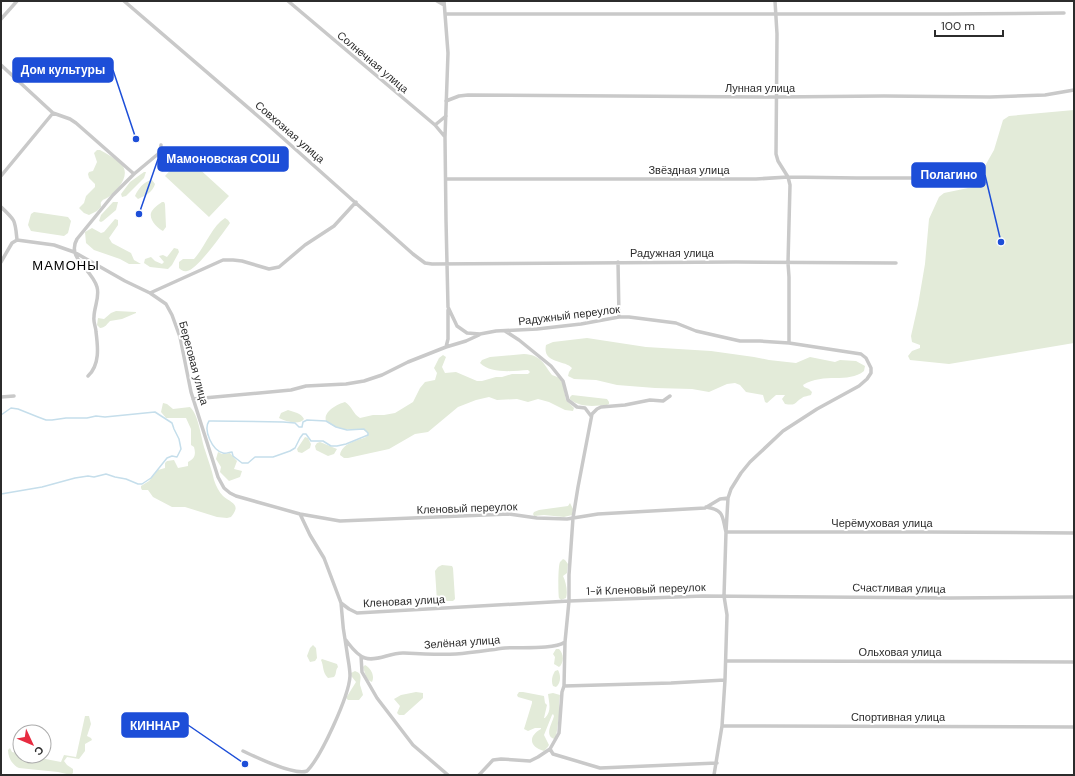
<svg xmlns="http://www.w3.org/2000/svg" width="1075" height="776" font-family="'DM Sans',sans-serif">
  <rect width="100%" height="100%" fill="#fff"/>
  <!-- green -->
  <path fill="#e3ebd9" d="M1074,110V343L949,364L910,360L908,356L912,351L920,348V345L912,342L911,336L918,305L925,264L929,219L939,197L944,193L973,187L994,150L1003,120L1009,116Z
    M97,150H100C107,154 115,158 121,164C132,175 117,191 107,198C106,199 103,199 102,201C100,203 101,204 101,207L97,211L89,215L84,213L79,208L84,203L86,196L95,187V184L89,178L88,174L89,172L93,171L97,162L94,153Z
    M184,155L229,196L209,217L165,176Z
    M144,172H146L144,178L126,196L122,197L121,194L130,182Z
    M152,180L155,184C153,192 145,196 138,199L135,196C138,189 144,181 152,180Z
    M113,202H118L116,210L103,221L101,222L99,221L101,215Z
    M162,202H164L165,204L166,227L163,231C158,229 149,220 151,213C152,209 159,204 162,202Z
    M34,212L68,217L71,221L68,233L64,236L31,231L28,225L31,214Z
    M225,218L228,220L230,223C223,233 197,270 187,271C184,272 181,270 179,268V262L183,259H194C205,247 212,226 225,218Z
    M115,219L118,220V225L109,238L112,243L131,253L134,260L141,264H129L120,259L94,250L86,243L85,232L92,228L101,233L104,232Z
    M174,248L178,249L179,252L172,265L168,269L150,267L144,263L145,259L151,257L155,261L162,264L164,262L159,256L163,255L167,257Z
    M116,311L136,312V313L122,319L110,321C107,324 105,328 100,328L97,325L98,318L104,319L111,313Z
    M587,338L646,347L711,351L754,357L769,360L796,363L810,357L835,362L840,360L856,361L865,366L864,371C848,384 824,372 803,385L804,387L809,389L812,392L811,395C809,396 804,396 802,398C794,402 798,406 785,404L782,399L785,395H776L767,403L765,402L763,395L746,392L740,385L735,383L727,384L709,392L692,389L655,388L617,385L596,380L574,379L568,376L569,372L572,368C565,360 542,364 546,345L553,342Z
    M524,354C541,355 543,363 552,375L560,378L563,384L566,400L574,408L573,411L565,410L549,402L538,399L528,402L517,399L497,400L489,397L476,400L458,407L428,432L415,434L389,449L348,458H344L340,455C342,443 357,441 366,437L368,433L362,429C348,429 339,432 326,421C323,412 337,404 345,402C352,406 353,414 360,418L373,415H384L395,413L413,402L420,388L425,382L435,380L437,373L434,368L439,358L443,355L446,357L442,367L445,373L456,372L477,381H482L496,377H502L512,374H528L530,372L528,370C513,371 491,374 480,363L482,360L490,357Z
    M572,395L607,399L609,402V404L607,405C594,406 580,408 570,399V397Z
    M163,403L167,404L173,409L190,407C199,415 201,439 205,450C208,460 212,470 214,480C216,486 219,492 223,496C231,503 242,504 231,517L227,518L217,517L185,507H172L153,497L148,490H142L141,488V486L149,481L158,470L165,468V463L167,461L174,460L178,468L188,466V462C195,459 196,454 194,447L191,445V429L186,418H166L161,412Z
    M288,410C294,412 301,413 304,419C299,426 285,421 279,418L281,413Z
    M305,437L308,438L311,444L310,448L302,453L298,452L297,449Z
    M320,442L337,449L334,454L328,456L316,450L315,446L317,443Z
    M218,452L222,454L230,453L237,461L234,469L242,471L240,477L229,481L220,472L221,467L216,459Z
    M570,503L573,509L572,515L564,517L544,515L534,516L533,514L534,512L539,510L568,506Z
    M563,559L565,560L568,564L567,573L563,576C566,582 568,592 566,598L561,600L559,598C558,593 558,566 560,562Z
    M442,565L452,566L453,568L455,599L453,601H437L435,571L438,567Z
    M313,645L316,648L317,658L315,661L310,662L307,656L310,648Z
    M556,649H559C564,654 564,663 559,667L554,664L555,657L553,654Z
    M322,659L337,664L338,667C335,670 337,674 334,677L328,678C322,672 324,666 321,660Z
    M365,665C371,668 375,676 372,682C366,680 365,673 363,667Z
    M558,670C561,675 561,683 556,687L553,686C551,681 552,676 555,671Z
    M355,671C363,674 360,678 360,685C361,688 362,691 363,695L359,700H348L346,698L356,682L352,677L351,673Z
    M416,692L423,693V698L404,715H399L397,713L400,706L394,699L401,695Z
    M519,692H523L544,696L545,703L547,705L544,718H545C552,711 549,703 548,694L553,693L560,695L559,704L560,710L556,737L554,739C544,735 552,724 554,716L553,714L552,715L544,735L549,745L547,748L544,751C529,747 528,736 541,729V728H535L528,731L524,729L532,703V701L518,697L517,695Z
    M85,716H89L91,724L87,736L91,738L92,740L85,744V751L79,759L67,757L64,761L67,765L73,769V773L71,775L58,772L19,768C12,765 8,757 8,750L10,748L12,752L20,754V756H30L61,762L64,755L76,757Z"/>
  <g fill="none" stroke-linecap="round" stroke-linejoin="round">
    <!-- stream -->
    <path stroke="#c5deeb" stroke-width="1.5" d="M1,415L11,408L18,409L38,417L46,420H52L66,418H87L96,416L105,417L155,412L172,423L174,429L179,439L181,449L177,457L172,456L167,458L151,478L142,484H138L126,479L115,477L106,474L94,477L88,476L75,478L42,487L1,494
      M307,420L326,421L336,427L347,430L364,429L368,433V435L346,444L337,446H331L323,441H311L306,434H303L300,438L295,448L290,451L273,457H255L248,463H242L233,456L232,452C229,452 226,454 223,453C212,450 203,430 209,421H213L283,422L295,423L299,427H302L303,422Z"/>
    <!-- minor -->
    <path stroke="#c9c9c9" stroke-width="3.5" d="M124,1L266,123L413,254L425,263L432,264L736,262L896,263
      M288,1L435,125L445,137
      M437,1L444,5
      M444,1L448,53L445,137L446,220L448,307L457,326L467,333L480,334L496,331L537,329L581,324L619,317H629L676,323L696,331L740,341H760L789,343L861,354L866,358L871,368V373L867,379L859,386L817,409L783,431L750,462L741,473L731,489L728,498L726,532L724,596L727,615L725,680L722,726L714,775
      M775,1L777,34L776,154L778,161L788,177L790,185L788,263L789,277V343
      M445,14H947L1064,13
      M1,19L17,1
      M1,65L53,113L70,119L76,123L134,174
      M446,101L459,96L468,95L776,97L884,96L990,97L1045,95L1074,90
      M435,125L446,116
      M1,176L53,113
      M446,179H756L788,177L857,178H932
      M1,207C16,221 15,220 17,240
      M1,262L12,243L17,240L54,245L74,252L125,281L150,293L166,304L172,315L180,337L191,392L218,477L224,488L230,493L236,496L300,514L340,521L509,514L537,518L567,519L598,514L705,508L720,499L728,498
      M618,262L619,317
      M150,293L223,260H233L242,261L269,269L279,267L305,245L334,226L356,202
      M505,331L519,340L551,366L563,381L568,400L577,407L585,408L591,416
      M446,347L466,341L479,335
      M88,376C100,365 98,347 96,332C96,327 93,322 94,317C94,307 100,297 97,287C92,269 66,258 77,239L113,195L134,174L158,154L160,151L161,145
      M1,397L14,396
      M193,399L291,390L306,386L346,384L364,381L382,375L408,362L446,347L448,339V310
      M706,507C725,510 722,517 726,532H925L1074,533
      M300,514L310,535L324,558L341,603L349,609L357,613L569,601L703,596L950,598L1074,597
      M345,639C350,645 356,655 365,658C377,662 391,652 404,653C421,654 439,655 456,654C472,653 489,650 505,648C521,647 553,650 565,642
      M361,656L362,672L377,698L413,745L448,775
      M727,661L1074,662
      M564,686L671,683L725,680
      M722,726L1074,727
      M550,749L553,754L600,768L717,763
      M243,751C256,757 294,776 307,771C321,757 349,696 350,676C350,668 348,660 347,652C344,636 342,620 341,603
      M479,775L493,760L501,759L530,761L538,757L550,749L559,733L562,692L564,686L565,642L569,601V575L573,518L578,487L592,414L597,409L601,407L625,405L650,400L663,401L670,396"/>
  </g>
  <g text-anchor="middle" stroke-width="4" stroke-linejoin="round" paint-order="stroke">
    <!-- street labels -->
    <g font-size="11" fill="#2c2c2c" stroke="#fff">
      <text transform="translate(373 62) rotate(40)" y="4">Солнечная улица</text>
      <text x="760" y="92">Лунная улица</text>
      <text transform="translate(290 132) rotate(41)" y="4">Совхозная улица</text>
      <text x="689" y="174">Звёздная улица</text>
      <text x="672" y="257">Радужная улица</text>
      <text transform="translate(569 315) rotate(-7)" y="4">Радужный переулок</text>
      <text transform="translate(194 363) rotate(75)" y="4">Береговая улица</text>
      <text transform="translate(467 508) rotate(-2)" y="4">Кленовый переулок</text>
      <text x="882" y="527">Черёмуховая улица</text>
      <text transform="translate(899 588) rotate(1)" y="4">Счастливая улица</text>
      <text transform="translate(646 589) rotate(-2)" y="4">1-й Кленовый переулок</text>
      <text transform="translate(404 601) rotate(-3)" y="4">Кленовая улица</text>
      <text transform="translate(462 642) rotate(-4)" y="4">Зелёная улица</text>
      <text x="900" y="656">Ольховая улица</text>
      <text x="898" y="721">Спортивная улица</text>
    </g>
    <!-- quarter labels -->
    <g font-size="13" letter-spacing="1" fill="#000" stroke="#fff">
      <text x="66" y="270">МАМОНЫ</text>
    </g>
  </g>
  <!-- callouts -->
  <path fill="none" stroke="#1d4ed8" stroke-width="1.5" d="M136 139L113 70M139 214L158 159M1001 242L985 175M245 764L188 725"/>
  <g fill="#1d4ed8" stroke="#fff" stroke-width="1.5">
    <circle cx="136" cy="139" r="4"/>
    <circle cx="139" cy="214" r="4"/>
    <circle cx="1001" cy="242" r="4"/>
    <circle cx="245" cy="764" r="4"/>
  </g>
  <g fill="#1d4ed8" stroke="#1d4ed8" stroke-width="1.5">
    <rect x="13" y="58" width="100" height="24" rx="4"/>
    <rect x="158" y="147" width="130" height="24" rx="4"/>
    <rect x="912" y="163" width="73" height="24" rx="4"/>
    <rect x="122" y="713" width="66" height="24" rx="4"/>
  </g>
  <g font-size="12" text-anchor="middle" font-weight="bold" fill="#fff">
    <text x="63" y="74">Дом культуры</text>
    <text x="223" y="163">Мамоновская СОШ</text>
    <text x="949" y="179">Полагино</text>
    <text x="155" y="730">КИННАР</text>
  </g>
  <!-- border -->
  <rect width="1075" height="776" fill="none" stroke="#2c2c2c" stroke-width="4"/>
  <!-- north arrow -->
  <g transform="translate(32 744) rotate(134)"><circle r="19" fill="#ffffff" stroke="#ababab"/>
  <path d="M0-3L7 15L0 10L-7 15Z" fill="#e72b40"/>
  <text y="-6" font-size="11" font-weight="bold" text-anchor="middle" fill="#2c2c2c">С</text>
  </g>
  <!-- scale -->
  <path d="M935 30v6h68v-6" fill="none" stroke="#2c2c2c" stroke-width="2"/>
  <text x="941" y="30" font-size="12" fill="#2c2c2c" stroke="#ffffff" stroke-width="3" paint-order="stroke">100 m</text>
</svg>
